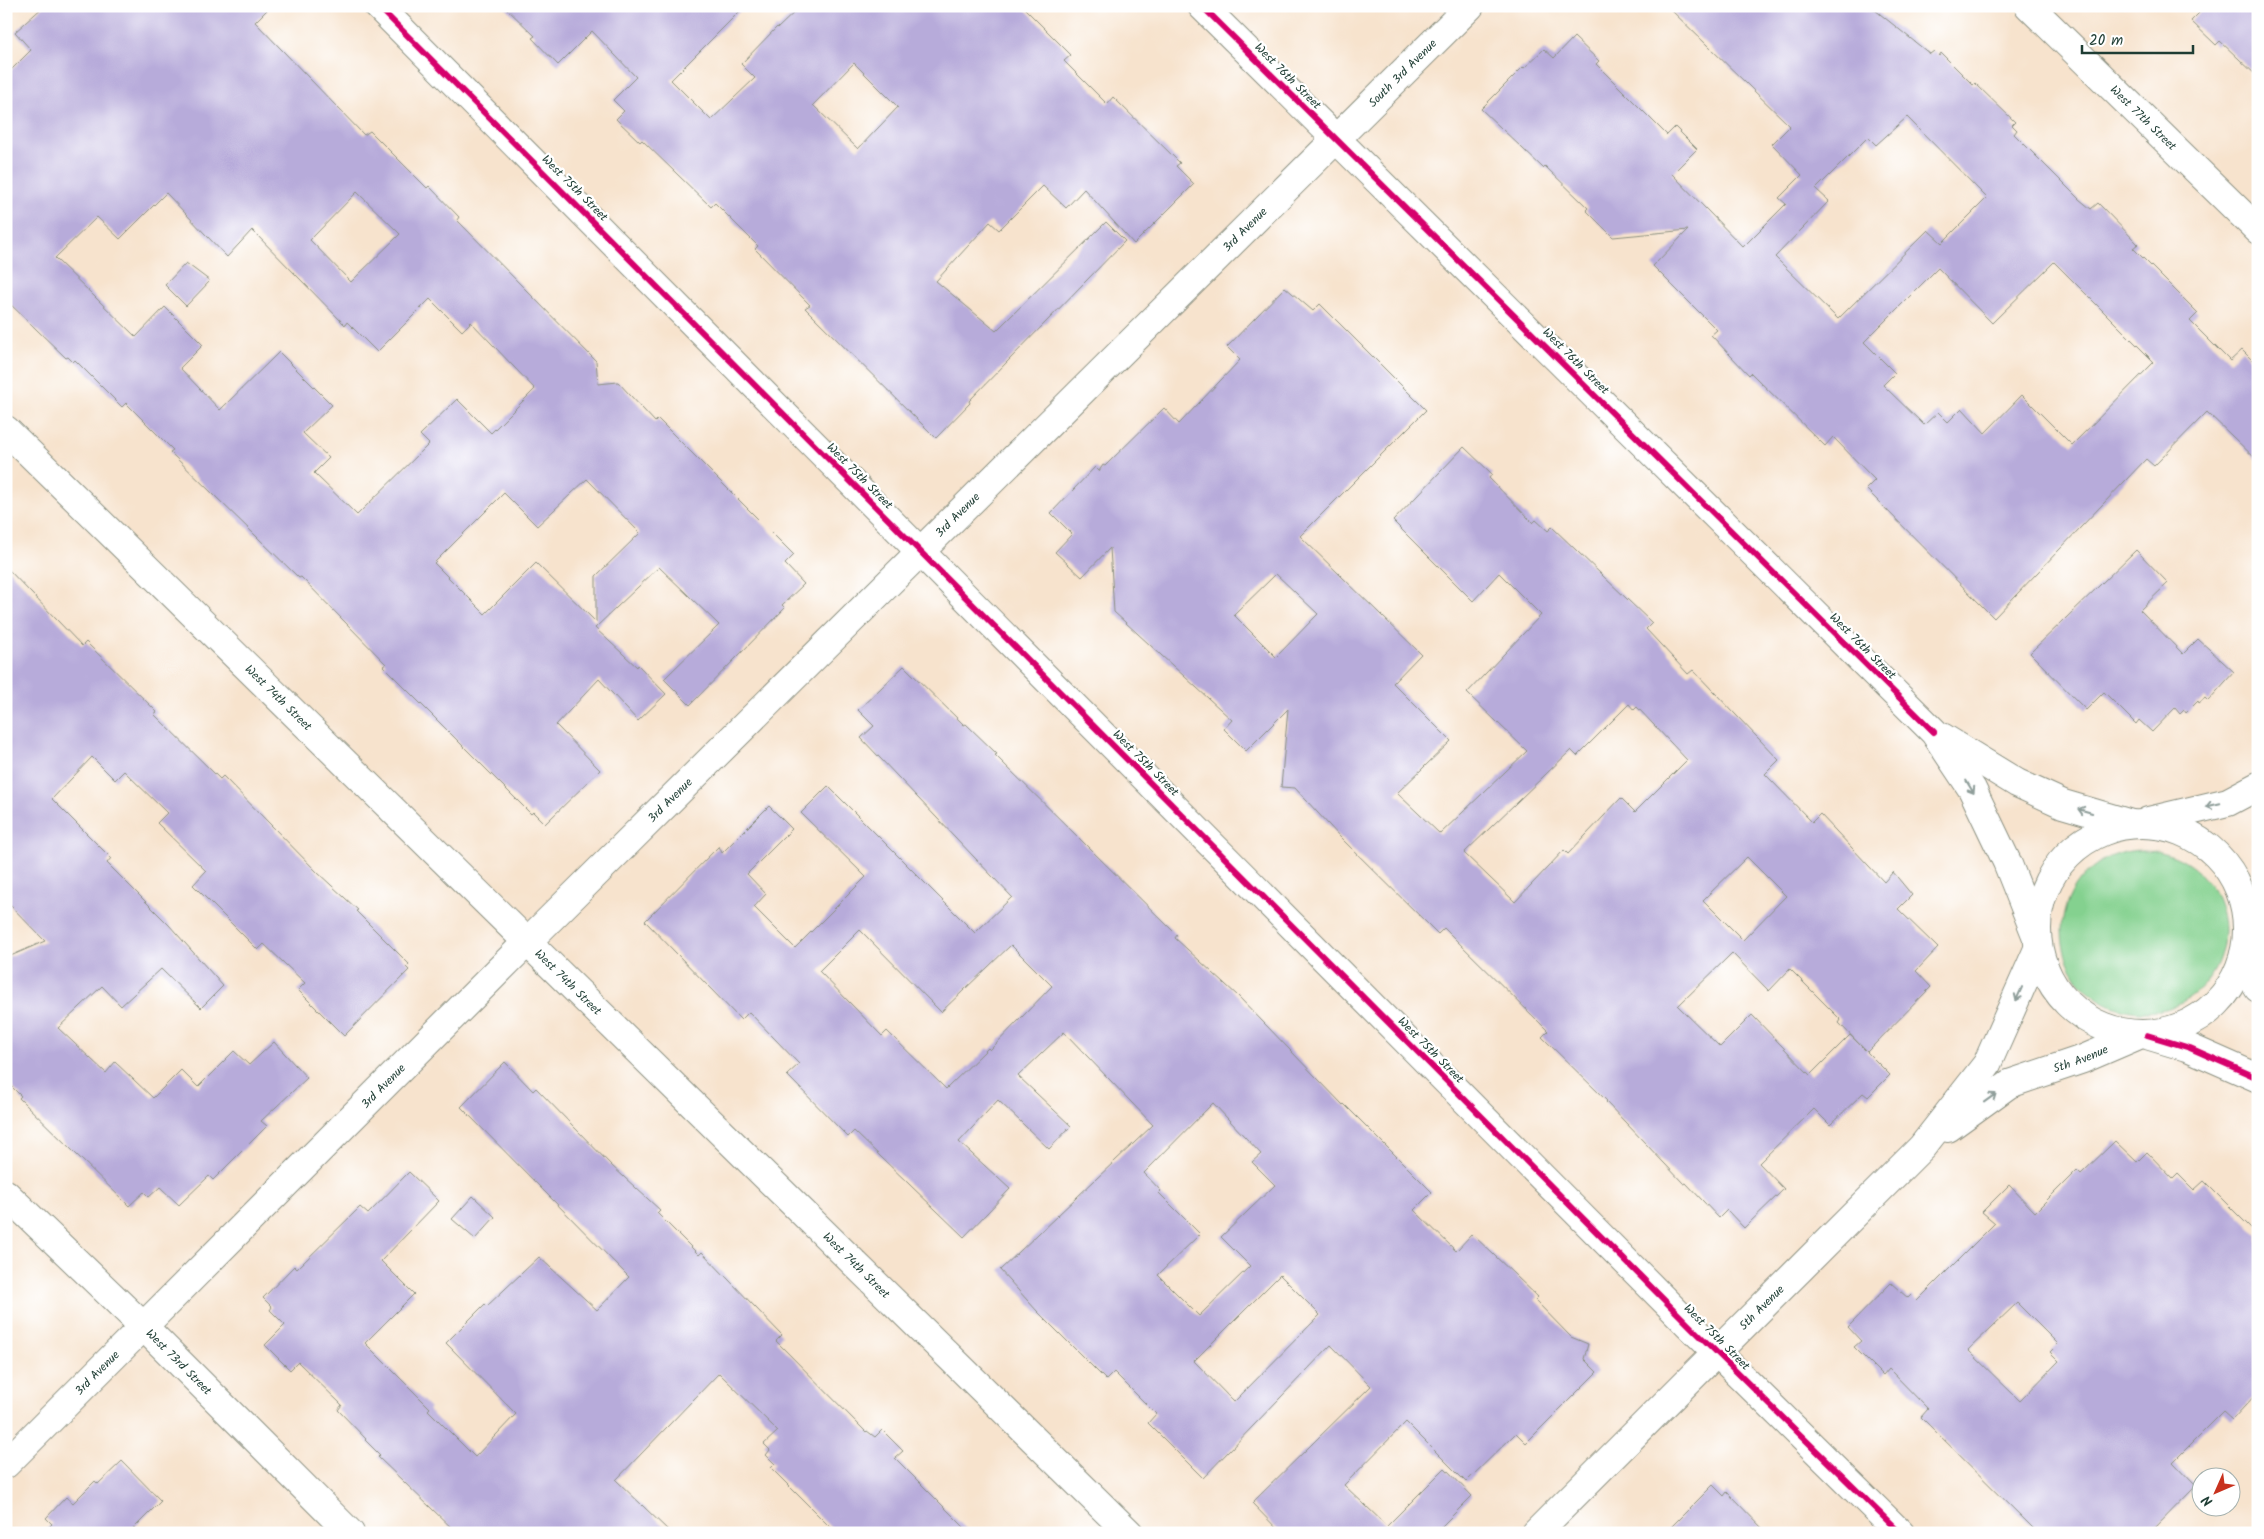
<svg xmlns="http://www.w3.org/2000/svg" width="2264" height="1539" font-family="Kalam,sans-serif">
  <rect width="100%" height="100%" fill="#fff"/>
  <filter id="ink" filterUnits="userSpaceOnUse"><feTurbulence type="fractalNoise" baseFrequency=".02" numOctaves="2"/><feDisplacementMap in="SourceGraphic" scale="10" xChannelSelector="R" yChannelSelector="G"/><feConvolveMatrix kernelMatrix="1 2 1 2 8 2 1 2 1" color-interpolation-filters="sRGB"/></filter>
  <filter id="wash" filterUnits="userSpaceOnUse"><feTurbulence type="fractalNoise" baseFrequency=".0096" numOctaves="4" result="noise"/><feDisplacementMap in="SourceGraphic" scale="20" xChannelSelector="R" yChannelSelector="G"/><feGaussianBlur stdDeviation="1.12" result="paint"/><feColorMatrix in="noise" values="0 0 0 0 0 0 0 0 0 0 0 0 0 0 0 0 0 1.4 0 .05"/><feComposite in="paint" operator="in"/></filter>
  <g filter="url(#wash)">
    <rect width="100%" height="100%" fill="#f7e3cd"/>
    <!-- green -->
    <path fill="#84d18f" stroke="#528762" d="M2062 931a81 81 0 1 1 162 0a81 81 0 1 1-162 0Z"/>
    <g id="blocks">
      <!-- building -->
      <path fill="#b7abda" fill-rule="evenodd" d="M44,6H271L255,22L364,135L370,131L427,188L429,186L459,217L457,220L596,361L598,384L618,382L655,422L658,419L794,555L785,564L804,584L782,605L785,608L690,705L664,679L719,625L659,567L595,628L637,667L638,665L666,694L638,721L599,679L556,725L600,770L545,824L533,812L531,814L383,666L386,664L301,577L299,578L170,452L173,450L126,403L122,407L75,360L73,362L68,357L66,358L6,300V75L31,50L15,32ZM357,192L400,234L351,282L310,240ZM166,193L227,257L252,230L345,325L347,322L377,352L430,299L462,331L471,322L535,389L491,433L457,399L420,435L429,444L357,515L314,473L329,458L303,433L332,405L279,352L220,410L180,368L203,345L165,307L136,337L55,258L97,217L120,239ZM587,479L640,533L596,576V622L536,563L485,614L434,563L504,493L537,526Z
        M504,6H745L671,80L711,120L755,78L741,64L777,27L778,28L801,6H1022L1071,55L1064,61L1107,104L1113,97L1180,163L1176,166L1194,184L1134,244L1084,189L1066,208L1043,186L999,230L990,222L936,281L996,331L1106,222L1125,241L969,401L970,403L936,438L805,308L810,305L755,249L758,246L715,203L711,207L642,140L640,142L616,119L624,111L613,100L636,77L592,31L558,65L532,38L535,36ZM854,63L898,107L858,149L813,105Z
        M1667,6H1870L1930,54L1934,51L1939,56L1941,53L1973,85L1975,83L2015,122L2012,125L2017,130L2014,134L2079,199L2091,209L2098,203L2138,244L2133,248L2198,313L2190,321L2230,361L2242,350L2258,366V461L2207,412L2154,466L2146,459L1994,618L1866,489L1875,480L1833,437L1825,446L1751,373L1749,375L1711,335L1717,330L1653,266L1688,230L1613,237L1586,210L1588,208L1545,166L1543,168L1481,109L1523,67L1524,68L1544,49L1554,58L1574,37L1599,61L1596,64L1667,135L1675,127L1697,149L1672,174L1743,247L1786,204L1779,198L1802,175L1772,144L1790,126ZM1907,117L1987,198L1942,243L1928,230L1838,319L1775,257L1829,201L1816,189L1868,137L1876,145ZM2054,262L2154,362L2072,445L2022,395L1985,433L1962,408L1948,422L1938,412L1924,425L1883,385L1895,373L1864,342L1938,268L1992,323Z
        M2206,6H2258V77L2220,41L2216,45L2191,21Z
        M186,263L210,281L186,306L165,285Z
        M1285,287L1313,311L1320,304L1426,410L1300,536L1421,654L1393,683L1451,741L1397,793L1440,834L1527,751L1467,693L1541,615L1499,573L1473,601L1393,521L1464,447L1492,474L1489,478L1533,523L1536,520L1548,531L1552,527L1652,623L1646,629L1688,674L1693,670L1779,760L1765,774L1812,822L1820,814L1884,882L1893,872L1912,895L1898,909L1938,948L1916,971L1931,987L1867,1052L1839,1023L1841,1020L1790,969L1769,991L1732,953L1678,1006L1720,1047L1752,1015L1810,1075L1850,1035L1890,1075L1868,1097L1863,1093L1830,1125L1814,1109L1759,1163L1784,1189L1744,1228L1727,1210L1719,1218L1686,1183L1684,1184L1606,1102L1607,1101L1542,1037L1548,1031L1444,928L1438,934L1340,837L1295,788L1281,787L1288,709L1246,751L1224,729L1232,720L1114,612L1110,548L1082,577L1055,552L1072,534L1051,513L1095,467L1099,471L1103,465L1105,466L1164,408L1179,424L1240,360L1227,347ZM1276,574L1318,614L1276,657L1234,615ZM1629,704L1634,710L1637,707L1687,760L1635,812L1621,798L1568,854L1564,850L1515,902L1464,853L1571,750L1577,756ZM1747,857L1786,896L1743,940L1703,900Z
        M2136,550L2168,583L2140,610L2183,654L2198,639L2234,672L2208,701L2205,698L2199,703L2198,701L2186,713L2184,710L2180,714L2175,708L2152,732L2139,720L2136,724L2104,692L2086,710L2030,653Z
        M6,567L82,646L86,642L157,712L154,714L220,779L223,776L318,873L358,910L356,911L409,964L406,967L409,970L344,1036L298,990L305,983L264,944L258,950L193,885L206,871L157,823L167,813L124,771L115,780L92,757L52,799L111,858L107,863L169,925L223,986L201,1008L161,969L121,1006L102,986L58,1028L106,1073L115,1062L153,1098L181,1070L198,1087L234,1051L249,1065L274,1042L307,1078L261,1121L267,1126L213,1180L209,1176L179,1205L160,1187L149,1197L144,1192L129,1206L19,1098L21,1096L6,1081V958L45,941L6,901Z
        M904,666L964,725L966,724L997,754L995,755L1177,935L1175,938L1238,996L1343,1105L1344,1104L1432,1192L1414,1210L1456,1251L1472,1234L1538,1297L1535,1300L1571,1337L1588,1344L1584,1359L1597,1372L1526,1443L1516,1433L1466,1482L1406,1422L1344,1485L1387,1526L1445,1468L1472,1496L1435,1533H1281L1252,1503L1371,1386L1331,1345L1203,1478L1148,1423L1156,1414L1114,1372L1106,1380L1037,1311L1000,1270L1153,1125L1064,1032L1018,1076L1071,1126L1049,1149L998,1100L959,1142L1010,1189L964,1237L854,1131L848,1137L787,1075L799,1064L749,1012L741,1020L645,921L719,846L722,853L769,806L792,829L747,874L766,894L754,907L795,948L866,877L801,813L828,786L975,933L1012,897L861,738L874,726L858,710ZM860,930L941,1012L1011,945L1052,986L990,1050L988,1048L946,1089L887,1031L882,1036L819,971ZM1213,1103L1261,1154L1252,1162L1275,1185L1221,1237L1250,1266L1199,1316L1158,1275L1200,1234L1159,1193L1161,1191L1144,1173ZM1280,1275L1320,1315L1234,1402L1194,1361Z
        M505,1062L533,1091L536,1088L612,1166L660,1210L657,1213L699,1255L702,1252L782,1335L776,1341L866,1432L867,1431L875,1437L882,1430L903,1451L895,1458L970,1533H836L771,1468L775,1464L766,1455L770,1450L764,1444L778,1431L719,1373L616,1480L671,1533H457L378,1457L380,1455L365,1440L366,1439L338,1410L342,1405L298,1362L290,1370L265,1345L285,1325L270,1310L272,1307L263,1298L294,1266L297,1269L360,1207L368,1214L409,1172L439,1201L381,1261L414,1294L365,1343L430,1408L428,1410L475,1457L516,1414L446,1343L485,1304L487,1306L539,1257L597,1310L629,1277L461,1107Z
        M2115,1141L2137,1162L2147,1152L2173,1179L2178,1174L2194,1190L2204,1181L2258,1235V1392L2232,1420L2223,1412L2173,1462L2196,1486L2150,1533H2038L1921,1417L1928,1409L1889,1369L1883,1376L1854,1347L1861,1341L1848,1327L1891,1283L1908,1298L1911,1295L1917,1301L1995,1223L1982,1212L2009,1185L2035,1212L2077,1170L2081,1174ZM2017,1303L2058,1344L2050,1352L2059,1361L2020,1401L1968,1350Z
        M473,1196L495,1217L475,1239L452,1219Z
        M122,1461L161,1501L129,1533H43L52,1524L46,1518L66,1497L73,1503L95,1481L98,1484Z
        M1713,1485L1724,1496L1727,1492L1767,1533H1665Z"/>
    </g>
  </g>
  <g filter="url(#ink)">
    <use href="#blocks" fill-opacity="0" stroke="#8b9080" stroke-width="1"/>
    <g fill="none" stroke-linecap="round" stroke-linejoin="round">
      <!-- minor casing -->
      <g stroke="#8b9080" stroke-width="30">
        <g id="minor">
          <path d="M378,6L1691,1327L1900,1533"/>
          <path d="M1202,6L1934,732L1972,789L2007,862L2036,935"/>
          <path id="s1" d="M2029,6L2258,230"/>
          <path id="s2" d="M6,430L1129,1533"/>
          <path d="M1942,737L2017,783L2063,804L2131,824"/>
          <path d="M2148,821L2228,802L2258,786"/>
          <circle cx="2142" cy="929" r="105"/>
          <path d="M2244,955L2258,988"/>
          <path d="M2150,1036L2190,1048L2258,1078"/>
          <path id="s3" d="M1948,1128L2009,1084L2083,1059L2139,1035"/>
          <path id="s4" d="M6,1194L144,1327L350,1533"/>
          <path id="s5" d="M6,1464L527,942L1470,6"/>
          <path id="s6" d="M1536,1533L1922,1147L1987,1064L2038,949"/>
        </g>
      </g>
      <!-- minor -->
      <use href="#minor" stroke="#fff" stroke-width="28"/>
      <!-- cycleway casing -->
      <g stroke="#fff" stroke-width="9">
        <path id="cycleway" d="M378,6L1691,1327L1900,1533
          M1202,6L1934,732
          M2147,1035L2190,1048L2258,1078"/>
      </g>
      <!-- cycleway -->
      <use href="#cycleway" stroke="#d6006c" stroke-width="6"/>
    </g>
    <!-- one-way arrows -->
    <defs><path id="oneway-shaft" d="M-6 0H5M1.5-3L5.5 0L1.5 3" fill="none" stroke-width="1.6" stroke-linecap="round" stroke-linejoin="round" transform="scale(1.25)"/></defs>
    <g stroke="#8f9e9a">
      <use href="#oneway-shaft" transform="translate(1970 787) rotate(59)"/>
      <use href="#oneway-shaft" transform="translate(2213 805) rotate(166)"/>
      <use href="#oneway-shaft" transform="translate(2085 811) rotate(-164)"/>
      <use href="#oneway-shaft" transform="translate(2019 994) rotate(114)"/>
      <use href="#oneway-shaft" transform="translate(1990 1098) rotate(-36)"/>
    </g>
  </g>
  <g text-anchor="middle" stroke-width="4.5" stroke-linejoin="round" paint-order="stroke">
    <!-- street labels -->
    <g font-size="12" fill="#1f3d34" stroke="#fff">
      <text dy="4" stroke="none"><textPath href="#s5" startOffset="1971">South 3rd Avenue</textPath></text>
      <text transform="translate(1288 76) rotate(45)" y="4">West 76th Street</text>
      <text dy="4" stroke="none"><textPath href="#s1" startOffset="160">West 77th Street</textPath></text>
      <text transform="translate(575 188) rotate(45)" y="4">West 75th Street</text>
      <text dy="4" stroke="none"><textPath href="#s5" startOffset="1749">3rd Avenue</textPath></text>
      <text transform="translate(1576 361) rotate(45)" y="4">West 76th Street</text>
      <text transform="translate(860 476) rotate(45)" y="4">West 75th Street</text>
      <text dy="4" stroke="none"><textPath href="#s5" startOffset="1344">3rd Avenue</textPath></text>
      <text transform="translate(1863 646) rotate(45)" y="4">West 76th Street</text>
      <text dy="4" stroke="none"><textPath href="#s2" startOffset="382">West 74th Street</textPath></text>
      <text transform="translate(1146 763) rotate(45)" y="4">West 75th Street</text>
      <text dy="4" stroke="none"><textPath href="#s5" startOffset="939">3rd Avenue</textPath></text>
      <text dy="4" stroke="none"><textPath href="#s2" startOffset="788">West 74th Street</textPath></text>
      <text transform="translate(1431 1050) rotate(45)" y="4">West 75th Street</text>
      <text dy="4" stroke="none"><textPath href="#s3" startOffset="151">5th Avenue</textPath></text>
      <text dy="4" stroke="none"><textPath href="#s5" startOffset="534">3rd Avenue</textPath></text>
      <text dy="4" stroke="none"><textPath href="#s2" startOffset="1192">West 74th Street</textPath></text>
      <text dy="4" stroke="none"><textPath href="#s6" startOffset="319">5th Avenue</textPath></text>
      <text transform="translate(1717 1337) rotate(45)" y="4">West 75th Street</text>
      <text dy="4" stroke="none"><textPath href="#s4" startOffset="241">West 73rd Street</textPath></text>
      <text dy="4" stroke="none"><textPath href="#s5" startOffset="129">3rd Avenue</textPath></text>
    </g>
  </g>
  <!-- margin -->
  <rect width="2264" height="1539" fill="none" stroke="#fff" stroke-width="25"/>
  <!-- north arrow -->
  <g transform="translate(2216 1492) rotate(225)"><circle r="24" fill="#ffffff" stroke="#a5b1ae"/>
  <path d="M0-4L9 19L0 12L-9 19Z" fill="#c8321e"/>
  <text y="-8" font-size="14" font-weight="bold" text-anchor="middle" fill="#1f3d34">N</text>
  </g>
  <!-- scale -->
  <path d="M2082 45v8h111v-8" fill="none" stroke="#1f3d34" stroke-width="2.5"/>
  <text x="2089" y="45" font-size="15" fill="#1f3d34" stroke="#ffffff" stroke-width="4" paint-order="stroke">20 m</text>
</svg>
